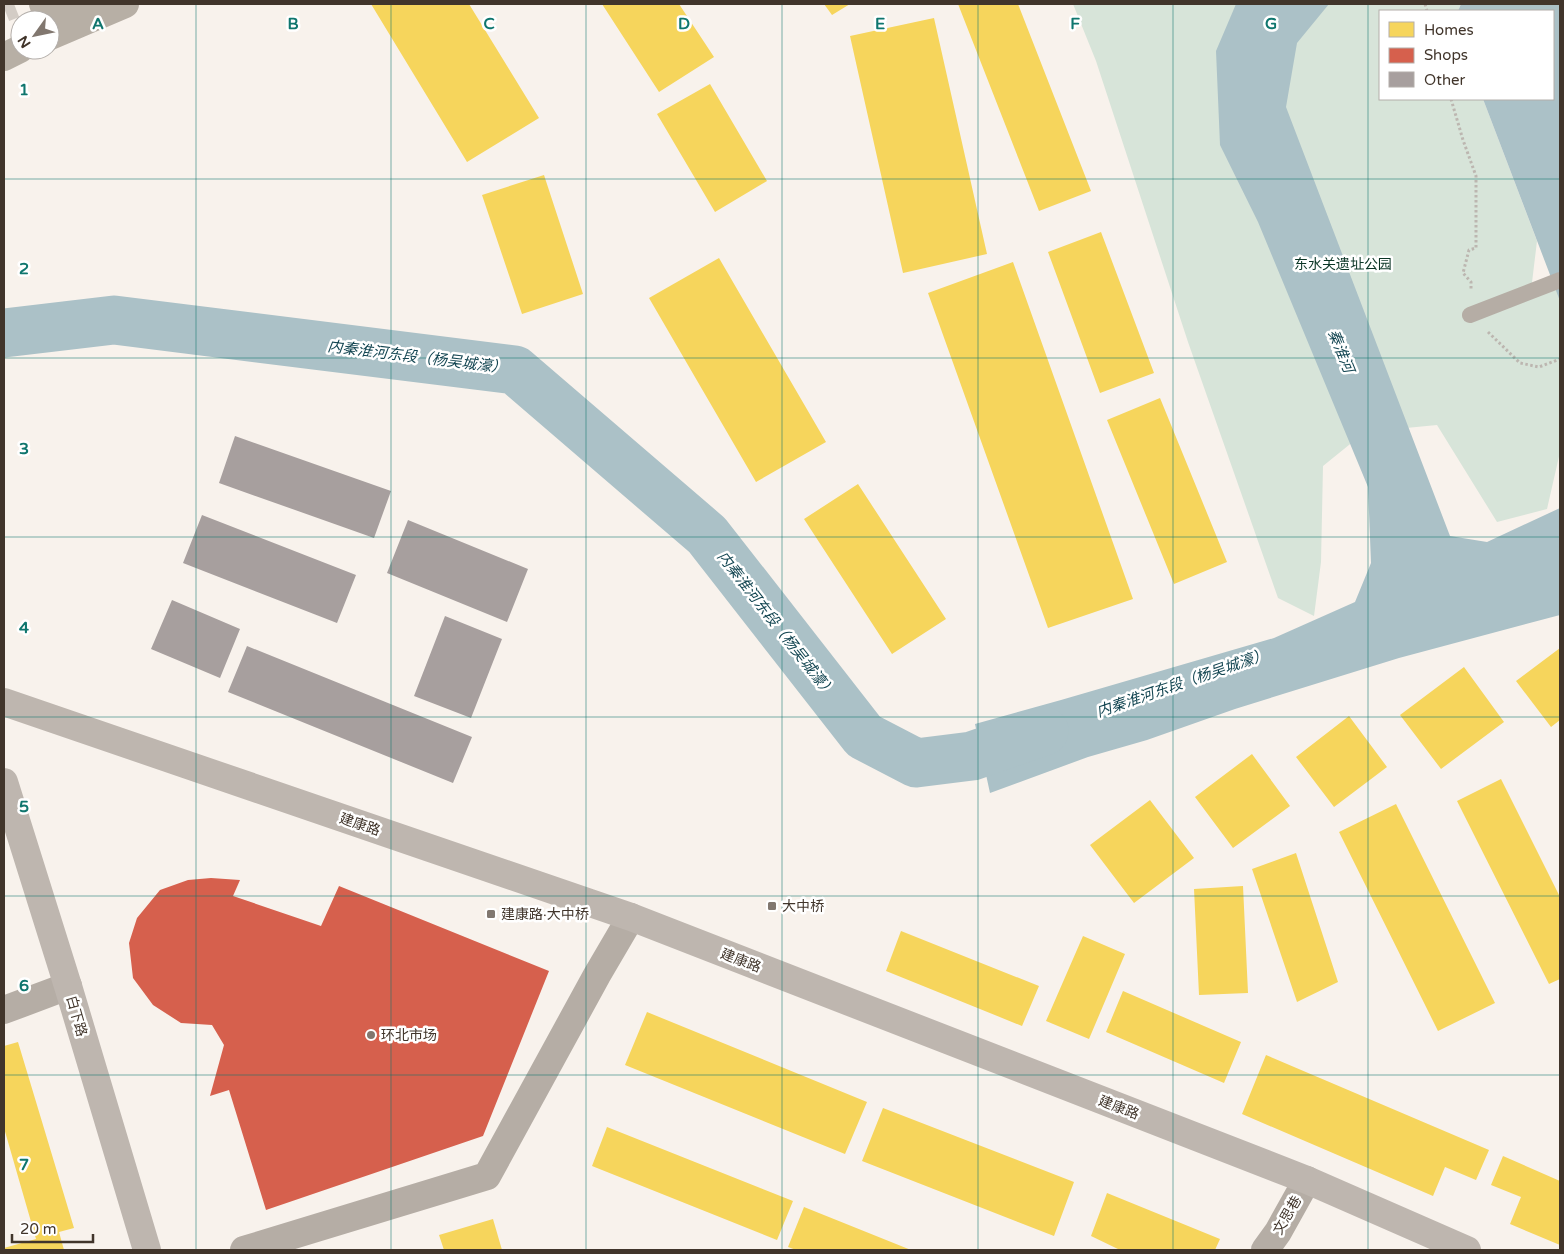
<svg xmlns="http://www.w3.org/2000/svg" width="1564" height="1254" font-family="'Varela Round','Noto Sans SC',sans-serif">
  <rect width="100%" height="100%" fill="#f8f2ec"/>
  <!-- green -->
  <path fill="#d7e4d9" d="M1073,4H1461L1458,11H1380V99H1483L1537,241L1530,299L1560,288V452L1547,509L1497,522L1437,425L1365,432L1323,466L1321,562L1314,616L1278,598L1188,342L1096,61Z"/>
  <!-- water -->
  <path fill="#abc1c7" d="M1236,4H1329L1297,43L1286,107L1450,536L1487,542L1560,508V615L1399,658L1235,709L1147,740L1088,757L990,793L975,724L1061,700L1274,638L1355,602L1371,563L1368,487L1258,222L1220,145L1216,51Z
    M1461,4H1560V301L1483,99H1553V11H1458Z"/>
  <!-- homes -->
  <path fill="#f6d55c" d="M371,4H469L539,118L467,162Z
    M602,4H679L714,57L659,92Z
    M824,4H850L832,15Z
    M958,4H1018L1091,191L1039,211Z
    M934,18L987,254L903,273L850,36Z
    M710,84L767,181L715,212L657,114Z
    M544,175L583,294L522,314L482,195Z
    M1101,232L1154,373L1100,393L1048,252Z
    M719,258L826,442L756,482L649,298Z
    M1013,262L1133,599L1048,628L928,293Z
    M1160,398L1227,562L1174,584L1107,420Z
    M858,484L946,619L892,654L804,519Z
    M1560,648V720L1551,727L1516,681Z
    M1464,667L1504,722L1441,769L1400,715Z
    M1349,716L1387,767L1334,807L1296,757Z
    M1252,754L1290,806L1233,848L1195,797Z
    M1501,779L1560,897V979L1549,984L1457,801Z
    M1150,800L1194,858L1134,903L1090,845Z
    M1396,804L1495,1003L1438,1031L1339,832Z
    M1296,853L1338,982L1297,1002L1252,869Z
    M1243,886L1248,993L1199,995L1194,889Z
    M901,931L1039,986L1022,1026L886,971Z
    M1083,936L1125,954L1089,1039L1046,1021Z
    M1123,991L1241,1042L1224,1083L1106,1032Z
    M647,1012L867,1102L845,1154L625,1065Z
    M18,1042L74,1228L59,1232L64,1250H4V1248L36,1239L4,1128V1046Z
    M1266,1055L1489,1150L1476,1180L1445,1167L1433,1196L1242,1114Z
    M883,1108L1074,1182L1054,1236L862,1161Z
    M607,1127L793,1201L777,1240L592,1166Z
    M1503,1156L1560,1181V1245L1510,1224L1521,1197L1491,1185Z
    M1107,1193L1220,1239L1215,1250H1120L1091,1236Z
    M804,1207L911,1250H796L788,1247Z
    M493,1219L502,1250H444L439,1235Z"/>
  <!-- shops -->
  <path fill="#d6604d" d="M211,878L240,880L233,896L321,926L339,886L549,971L483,1136L266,1210L229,1090L210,1096L224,1045L212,1025L181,1023L153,1005L133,978L129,943L137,918L160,890L188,880Z"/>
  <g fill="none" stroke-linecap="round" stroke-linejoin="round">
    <!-- river -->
    <path stroke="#abc1c7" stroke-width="49" d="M4,333L114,320L515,370L707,535L864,736L916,763L972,756L1044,731"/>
  </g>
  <!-- building -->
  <path fill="#a79f9e" d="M235,436L391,491L374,538L219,483Z
    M202,515L356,575L337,623L183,563Z
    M408,520L528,569L507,622L387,573Z
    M172,600L240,629L220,678L151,649Z
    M445,616L502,639L471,718L414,696Z
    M247,646L472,737L453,783L228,692Z"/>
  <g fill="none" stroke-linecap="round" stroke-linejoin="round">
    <!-- trunk-tunnel -->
    <path stroke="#d3ccc5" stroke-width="28" stroke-dasharray="28 14" stroke-linecap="butt" d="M4,8L14,4"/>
    <!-- path -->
    <path stroke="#bcb6b0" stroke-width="3" stroke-dasharray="2.5 2.5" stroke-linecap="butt" d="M1425,4L1427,11
      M1451,99L1463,140L1476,176V248L1469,250L1463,273L1471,282V291
      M1488,332L1520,363L1539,367L1560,359"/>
    <!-- service -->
    <path stroke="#b5ada5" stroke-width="16" d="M1470,315L1560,280"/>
    <!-- minor -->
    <path stroke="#b5ada5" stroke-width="28" d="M4,1010L68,986
      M244,1250L487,1176L597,975L631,917
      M1265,1250L1278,1232L1307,1180"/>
    <!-- secondary -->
    <path stroke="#beb6af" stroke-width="28" d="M4,702L631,917L1307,1180L1467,1250
      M4,782L68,986L147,1250"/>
    <!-- primary -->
    <path stroke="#b7afa5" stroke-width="28" d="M43,4L65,11L97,14
      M50,36L125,4
      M4,57L20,49"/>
  </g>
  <!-- grid -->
  <path fill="none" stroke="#0f766e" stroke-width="1" stroke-opacity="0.55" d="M196,4V1250M391,4V1250M586,4V1250M782,4V1250M978,4V1250M1173,4V1250M1368,4V1250M4,179H1560M4,358H1560M4,537H1560M4,717H1560M4,896H1560M4,1075H1560"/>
  <!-- markers -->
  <g fill="#81776f" stroke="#fff" stroke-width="2">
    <rect x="767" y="901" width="10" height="10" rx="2.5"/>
    <rect x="486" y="909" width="10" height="10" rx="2.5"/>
    <circle cx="371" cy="1035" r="5"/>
  </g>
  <g text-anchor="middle" stroke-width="5" stroke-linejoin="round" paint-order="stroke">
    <!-- park labels -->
    <g font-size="14" fill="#0a3525" stroke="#fff">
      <text x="1343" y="269">东水关遗址公园</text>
    </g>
    <!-- street labels -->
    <g font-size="14" fill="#41352b" stroke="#fff">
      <text transform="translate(360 824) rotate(19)" y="5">建康路</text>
      <text transform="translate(741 960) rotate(21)" y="5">建康路</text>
      <text transform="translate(77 1016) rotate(74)" y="5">白下路</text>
      <text transform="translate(1119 1107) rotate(21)" y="5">建康路</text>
      <text transform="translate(1287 1215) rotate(-60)" y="5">文思巷</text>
    </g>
    <!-- poi labels -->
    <g font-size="14" fill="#41352b" stroke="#fff" text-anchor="start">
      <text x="782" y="911">大中桥</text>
      <text x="501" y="919">建康路·大中桥</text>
      <text x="381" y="1040">环北市场</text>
    </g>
    <!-- water labels -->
    <g font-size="15" font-style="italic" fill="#144652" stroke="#fff">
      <text transform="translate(1341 351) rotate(68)" y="5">秦淮河</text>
      <text transform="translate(417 357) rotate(7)" y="5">内秦淮河东段（杨吴城濠）</text>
      <text transform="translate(776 624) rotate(52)" y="5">内秦淮河东段（杨吴城濠）</text>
      <text transform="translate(1182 683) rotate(-19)" y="5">内秦淮河东段（杨吴城濠）</text>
    </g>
  </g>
  <g font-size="16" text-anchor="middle" font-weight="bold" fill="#0f766e" stroke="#fff" stroke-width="5" stroke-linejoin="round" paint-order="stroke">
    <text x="98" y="29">A</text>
    <text x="293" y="29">B</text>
    <text x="489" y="29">C</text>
    <text x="684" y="29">D</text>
    <text x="880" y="29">E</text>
    <text x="1075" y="29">F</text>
    <text x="1271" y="29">G</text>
    <text x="24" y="95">1</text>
    <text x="24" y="274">2</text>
    <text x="24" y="454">3</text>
    <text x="24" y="633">4</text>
    <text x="24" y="812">5</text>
    <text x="24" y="991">6</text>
    <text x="24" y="1170">7</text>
  </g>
  <!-- border -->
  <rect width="1564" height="1254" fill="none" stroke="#41352b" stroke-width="10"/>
  <!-- legend -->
  <rect x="1379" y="10" width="175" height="90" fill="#ffffff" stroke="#b3aeaa"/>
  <rect x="1389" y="22" width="25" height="15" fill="#f6d55c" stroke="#b3aeaa"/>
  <text x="1424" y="35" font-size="15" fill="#41352b">Homes</text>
  <rect x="1389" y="48" width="25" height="15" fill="#d6604d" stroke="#b3aeaa"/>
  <text x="1424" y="60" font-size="15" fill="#41352b">Shops</text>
  <rect x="1389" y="72" width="25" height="15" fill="#a79f9e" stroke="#b3aeaa"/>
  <text x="1424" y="85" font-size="15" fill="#41352b">Other</text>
  <!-- north arrow -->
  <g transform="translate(35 35) rotate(237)"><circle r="24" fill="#ffffff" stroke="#b3aeaa"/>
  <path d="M0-4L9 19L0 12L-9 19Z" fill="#81776f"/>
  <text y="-8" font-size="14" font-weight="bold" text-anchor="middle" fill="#41352b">N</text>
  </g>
  <!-- scale -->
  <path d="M12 1234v8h81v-8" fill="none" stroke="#41352b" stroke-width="2.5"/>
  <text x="20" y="1234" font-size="15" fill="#41352b" stroke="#ffffff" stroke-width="4" paint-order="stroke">20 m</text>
</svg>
